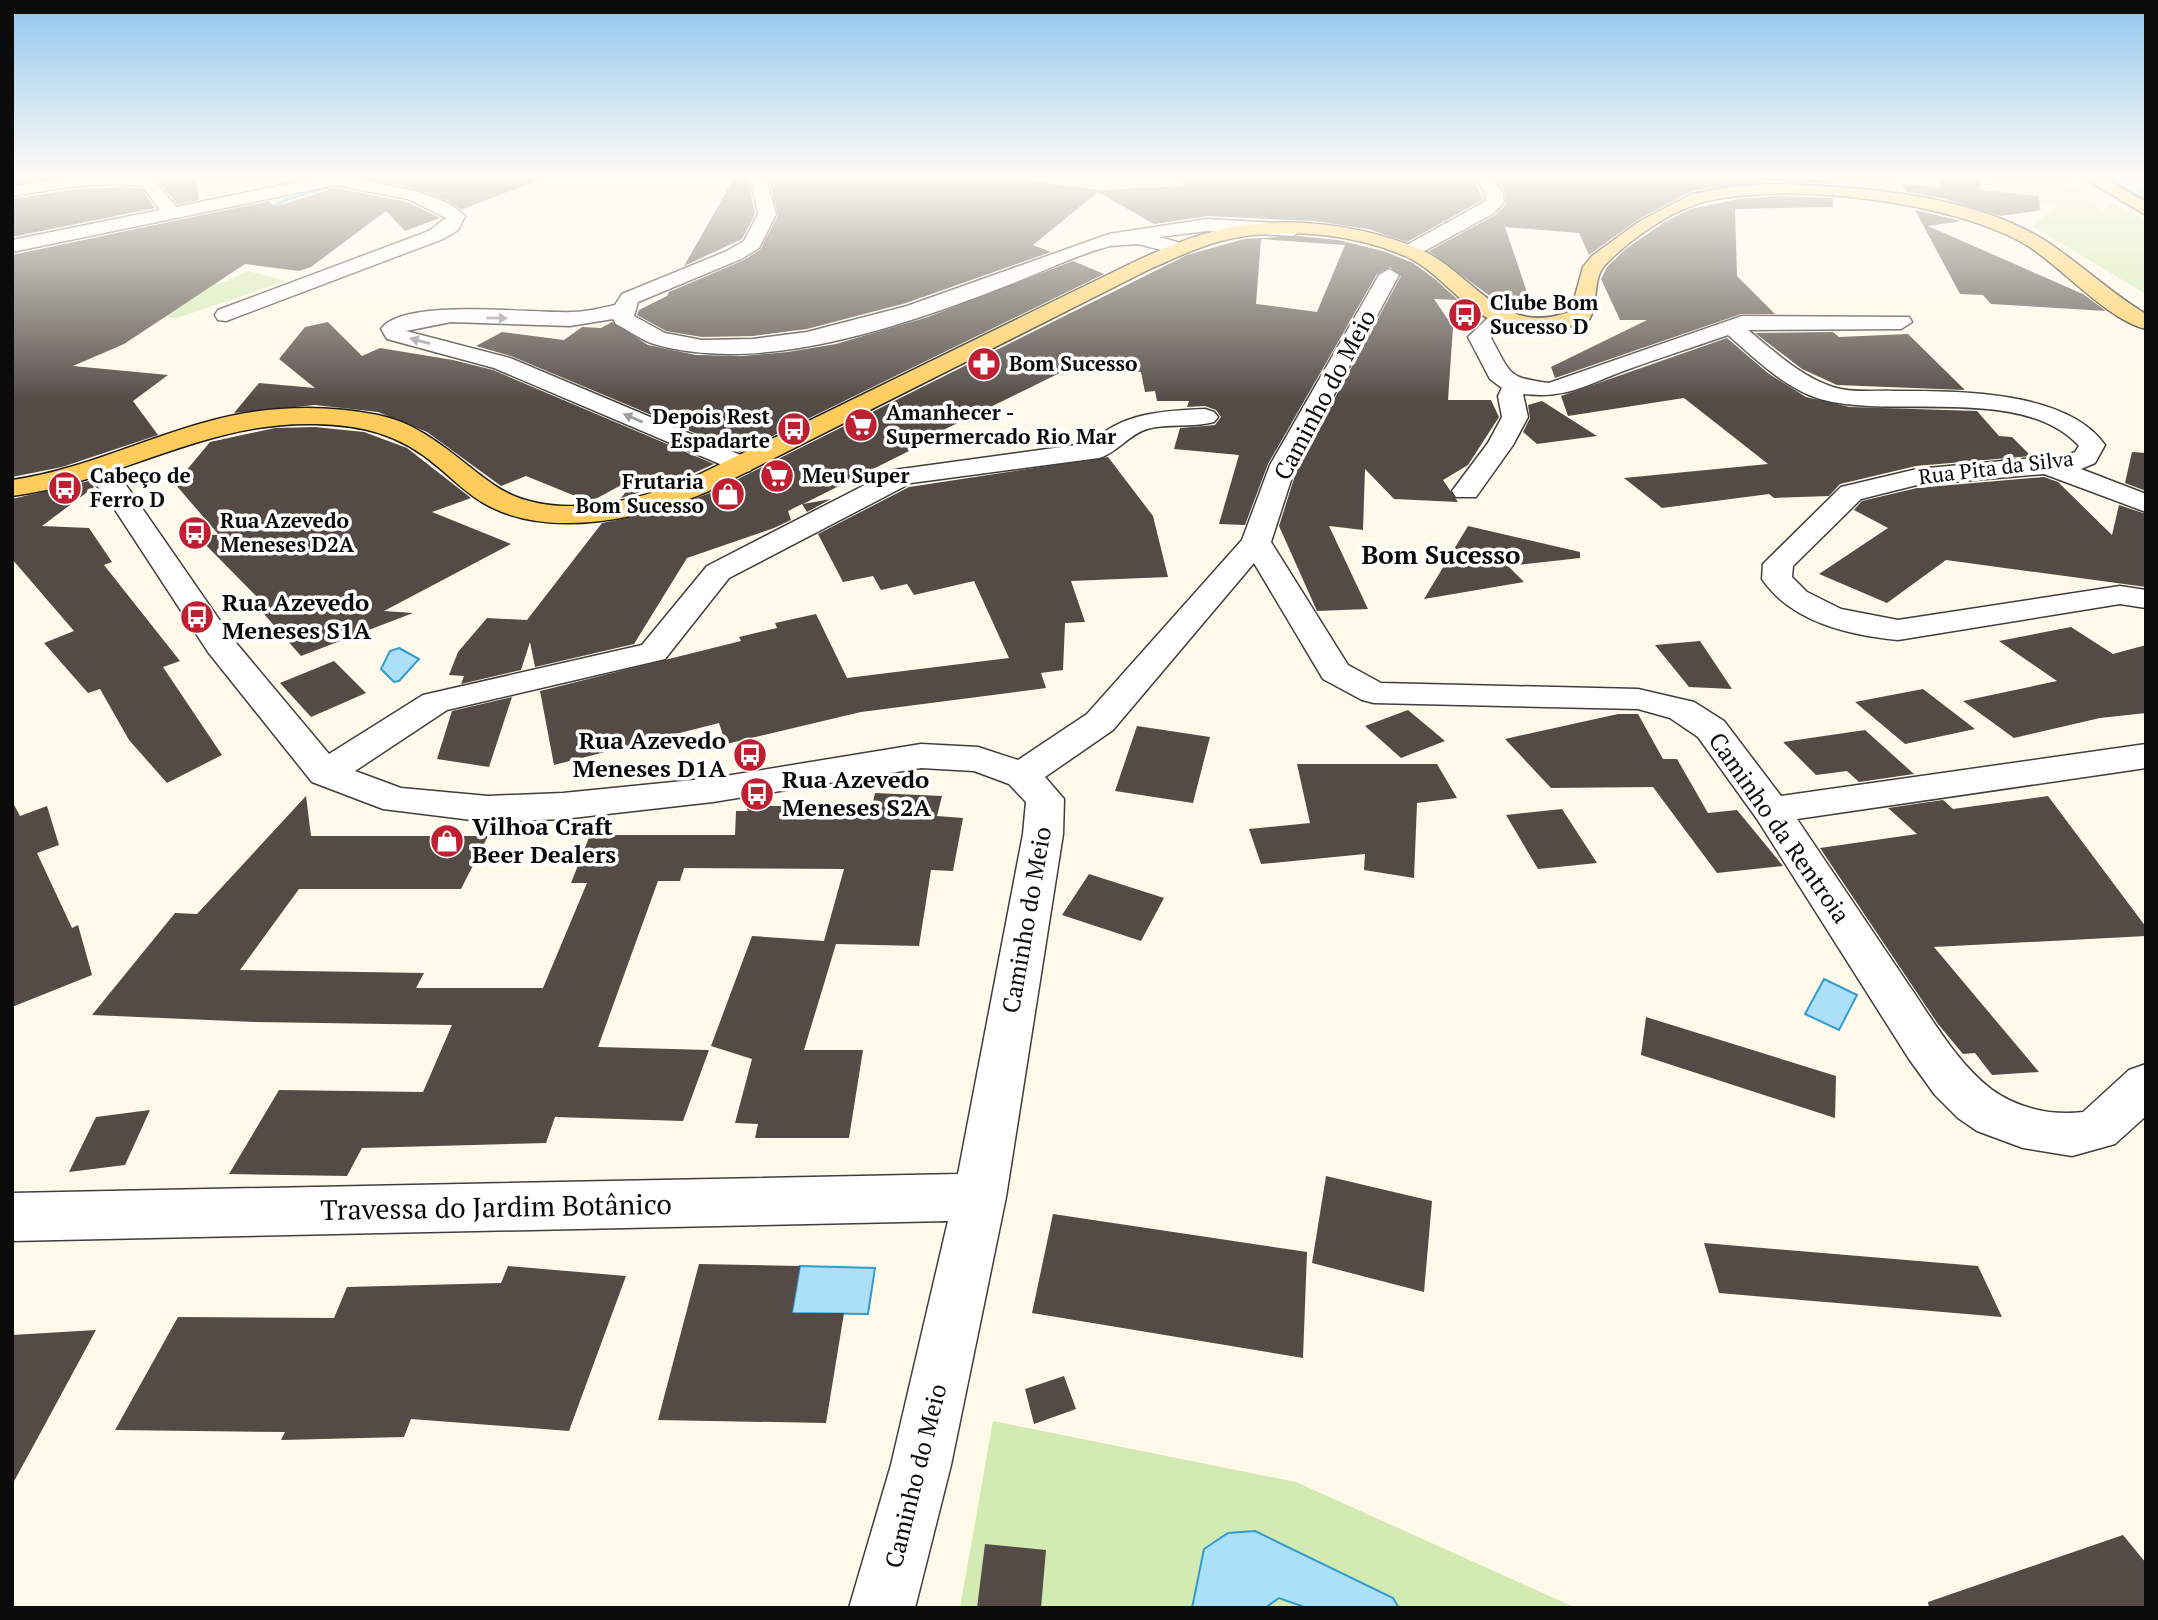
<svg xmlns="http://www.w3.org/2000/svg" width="2158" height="1620" font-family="'PT Serif',serif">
  <rect width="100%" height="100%" fill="#fff9e9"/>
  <!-- green -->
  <path fill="#d3eab2" d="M148,175H315L183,202Z
    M1827,175H1895L1905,195L1838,187Z
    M1979,175H2072L2070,185L2086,193L2103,211L2113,203L2146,221V294L2033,227L2056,207Z
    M248,271L286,281L177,318L123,315L177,289L221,283Z
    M993,1421L1296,1482L1576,1608H960Z"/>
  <!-- water -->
  <path fill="#ace0f8" stroke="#319bd2" stroke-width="2" d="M2101,175H2134L2146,182V200Z
    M399,648L419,659L399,681L394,682L381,669L390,651Z
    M1824,979L1857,995L1839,1030L1805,1014Z
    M800,1266L875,1268L868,1314L792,1313Z
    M1255,1531L1393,1598L1399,1608H1307L1279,1598L1265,1608H1192L1204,1549L1228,1533Z"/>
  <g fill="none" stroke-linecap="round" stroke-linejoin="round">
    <!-- stream -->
    <path fill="#319bd2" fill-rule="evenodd" d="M329,185L331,188L290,200L260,215L255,214L286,198Z"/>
  </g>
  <!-- building -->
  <path fill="#544b47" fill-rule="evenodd" d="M12,175H71L12,183Z
    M144,175H196L199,200L177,204L155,176Z
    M352,175H544V178L461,210L451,202L421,190Z
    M736,175H747L755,214L742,239L684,266Z
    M768,175H976L1101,190L1185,186L1182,177L1471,175L1483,200L1407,242L1368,229L1314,221L1207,216L1154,224L1098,192L1033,245L1051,252L906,303L807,329L753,336L702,337L666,331L637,315L639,310L667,296L669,292L742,261L760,250L778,215Z
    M1493,175H1545L1549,180L1746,175L1833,180V184L1769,181L1692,191L1639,219L1589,255L1579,233L1505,227L1531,304L1498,302L1429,251L1495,215L1506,204L1505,191Z
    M1939,175H1978L1981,190L2039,196L2040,209L2042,210L2000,216L1945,199L1906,192L1901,184L1941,187Z
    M125,187L141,189L155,208L12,237V199L77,189Z
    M335,188L407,202L440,218L405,231L386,211L311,267L299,271L245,264L124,344L73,366L168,375L133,401L158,435L62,467L12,477V255L269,201L274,207Z
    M1778,196L1833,198V207L1735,209L1737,276L1775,314H1741L1555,378L1551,367L1647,320H1620L1601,279L1607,267L1627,248L1665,222L1691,209L1738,199Z
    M1915,210L1961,221L1928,226L2083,294L2106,311L1991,304L1983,295L1960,294Z
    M1298,236L1338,240L1383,251L1413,263L1436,280L1458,300L1434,299L1453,327L1448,400H1491L1499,417L1468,465L1443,480L1458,502L1394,499L1365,469L1363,530L1329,526L1368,609L1317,611L1279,526L1298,466L1401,276L1390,267L1377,274L1268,464L1245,525L1219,524L1239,455L1174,449L1180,428L1215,425L1221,417L1216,410L1205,406L1187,407L1189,401H1157L1155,391L1145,392L1141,372L1076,365L925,439L929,441L803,504L831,499L807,512L802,504L788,511L791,520L774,528L687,558L634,644L535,667L530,642L521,670L461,684L464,676L449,675L458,652L487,618L527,620L602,523L657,512L710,493L1187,255L1244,239ZM1261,239L1345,245L1317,312L1256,304Z
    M1073,261L1104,274L740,452L511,356L476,346L502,332L564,340L582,327L601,328L612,322L648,345L696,355L742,356L788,352L836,344L928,317Z
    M328,322L362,356L380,348L453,360L493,370L714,464L674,482L621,498L638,476L590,502L526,476L501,486L427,432L378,412L315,405L234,413L259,383L315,388L279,359L305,327Z
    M1833,332L1839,337L1908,334L1965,390L1837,385L1802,369L1755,333Z
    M1727,338L1769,374L1806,397L1850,407L1977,411L1999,436L2012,437L2031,456L1916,466L1840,484L1829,496L1774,498L1769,494L1662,508L1624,478L1768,464L1684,398L1568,416L1561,396Z
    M1542,401L1597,436L1537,444L1523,432L1530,418L1528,405Z
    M315,427L364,432L407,448L471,498L432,512L511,544L384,611L413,613L301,656L256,605L263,603L195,534L219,535L175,484L210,442L275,428Z
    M2132,452L2146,453V491L2125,483Z
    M1108,457L1153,516L1168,577L1071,581L1085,622L1065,623L1063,670L1041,673L1046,688L861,712L726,744L719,723L554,765L540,691L741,641L739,637L777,628L775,623L816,614L847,678L1009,658L974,581L914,595L907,584L881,590L873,576L843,582L818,534L909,487Z
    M2044,477L2058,482L2112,535L2119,505L2146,514V587L1946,560L1887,603L1819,574L1888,528L1854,510L1862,501L1917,488Z
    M89,481L94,487L42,526L89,528L112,562L104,565L180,661L163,667L222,755L167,783L129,740L100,689L88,693L44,643L74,631L12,559V499Z
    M1468,526L1580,552V558L1508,566L1524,582L1424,599Z
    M2071,627L2113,654L2146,645V713L2100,718L2014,738L1963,701L2057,681L1999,641Z
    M1700,641L1732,689L1689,687L1655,645Z
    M334,661L366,693L311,717L280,683Z
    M1923,689L1975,729L1905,744L1855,702Z
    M512,697L489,767L437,759L452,711Z
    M1408,710L1445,741L1401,758L1365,726Z
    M1618,714H1638L1663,759H1677L1708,813L1737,810L1783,866L1717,873L1653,787L1551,788L1505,739Z
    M1137,726L1210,737L1193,803L1115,791Z
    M1865,730L1914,774L1859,782L1847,771L1816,775L1783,742Z
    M1297,764H1437L1457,798L1417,803L1414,878L1364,870L1365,854L1261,864L1249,829L1310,823Z
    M875,793L942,796L937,816L963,818L953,871L931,870L919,946L836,944L804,1050H863L849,1138H755L758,1124L735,1123L752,1059L711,1046L752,936L824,941L844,869L684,868L680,881H658L598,1047L709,1050L683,1121L555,1117L546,1143L362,1148L347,1176L229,1174L279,1090L423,1092L452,1025L255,1022L92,1015L175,913L197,914L306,796L311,836H488L461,889H299L240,970L424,973L416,988H543L587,883H571L590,835H735L736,811H748L746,806H872Z
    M2048,796L2146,927V936L1934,947L2039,1072L1992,1075L1975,1053L1963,1054L1938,1024L1820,848L1917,834L1888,808L1943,800L1953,809Z
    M12,801L20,816L47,806L59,845L37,853L72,928L78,925L92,975L12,1007Z
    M1562,809L1597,863L1538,869L1506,815Z
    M1089,874L1164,898L1141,941L1062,915Z
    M1646,1017L1836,1076L1835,1118L1641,1055Z
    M150,1110L125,1165L69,1172L96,1117Z
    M1326,1176L1432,1201L1424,1292L1312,1263Z
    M1053,1214L1307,1252L1303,1358L1032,1313Z
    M1704,1243L1978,1266L2002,1317L1719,1293Z
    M699,1264L800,1266L792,1313H844L826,1423L658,1420Z
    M508,1266L626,1276L569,1431L411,1419L404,1437L281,1440L285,1432L115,1430L178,1317L334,1318L347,1287L501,1283Z
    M96,1330L42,1430L12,1485V1335Z
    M1064,1376L1076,1409L1034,1424L1025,1389Z
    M2123,1535L2146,1563V1608H1929L1928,1602Z
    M985,1544L1046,1550L1041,1608H977Z"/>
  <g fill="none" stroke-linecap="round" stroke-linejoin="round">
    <!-- minor casing -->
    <g stroke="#3e3e3e" stroke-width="3">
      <path id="minor" d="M90,175L153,178L176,207L331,175H349L348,177L420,192L450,204L465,216L458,230L443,239L226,321L218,320L215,315L218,310L429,231L446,218L408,199L335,185L12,252V240L160,210L142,186C98,181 55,189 12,196V186Z
        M749,175H765L776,214L759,248L741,259L638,302L634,316L665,333L702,340L753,339L807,332L907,306L1109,234L1207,219L1293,224L1302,230L1293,236L1207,231L1159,237L1188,245L1191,249L1181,255L1138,244L1110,246C1076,255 1044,271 1011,284C908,324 764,376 654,344C641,340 628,330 616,324L613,319L570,326L451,322L406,331L510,358L750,459L754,465L750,471L741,473L494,368L387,339L381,329C403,297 534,314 572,312C586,312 601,308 615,305L622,294L727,251L744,241L758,214Z
        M1474,175H1490L1503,193L1504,202L1494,213L1417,255H1403L1400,251L1403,247L1486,201L1485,193Z
        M1389,269L1399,275L1296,465L1271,542L1348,665L1381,683L1638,689L1694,702L1724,721L1781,796L2146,744V768L1797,819C1834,874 1871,929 1908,984C1933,1020 1956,1062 1991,1089C2017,1108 2051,1116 2083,1112L2129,1070L2146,1064V1116L2115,1144L2072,1156L2023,1148L1977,1131L1958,1118L1935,1095L1909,1059L1757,819L1698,737L1670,718L1638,709L1374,703L1362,700L1323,679L1254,563L1113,730L1045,777L1064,799L1063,834L1006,1197L951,1465L915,1608H849L891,1465L948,1221L12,1241V1193L958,1174L1023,834L1026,802L1009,784L974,771L921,768L713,802L563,819L488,822L383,809L312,782L208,652L106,496L82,469L86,463H104L126,485L232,638L329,754L423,695L642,645L707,566L894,470L1091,443C1123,412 1163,411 1205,409L1214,412L1218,417L1214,422C1192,428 1168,423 1147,429C1128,435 1117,453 1099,458L911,483L729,578L665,659L447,710L355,771L401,788L488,796L563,793L713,778L921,744L978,747L1018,760L1087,714L1242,540L1270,465L1379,275Z
        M1501,311L1512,318L1491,338C1511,374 1507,378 1549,383L1742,316L1909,317L1912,322L1901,329L1748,330C1775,352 1802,378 1836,388C1854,393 1877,390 1895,391C1956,391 2067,390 2105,445L2095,463L2081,469L2146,494V512L2044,474L1917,485L1861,499L1793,566L1792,577L1807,592L1841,609L1898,620L2120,586L2146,590V608L2120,604L1898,640C1849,635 1791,622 1762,579L1763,564L1841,487L1917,469L2067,455L2075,452L2079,446C2023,384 1893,420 1820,399C1784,388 1756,359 1728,335C1694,347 1659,358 1626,370C1586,385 1567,399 1523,394L1528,417L1513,445L1476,497H1456L1452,491L1488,443L1502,417L1498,396L1502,388L1490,379L1468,337L1493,313Z"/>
    </g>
    <!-- major casing -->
    <g stroke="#1c1c1c" stroke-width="3">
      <path id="major" d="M2078,175H2098L2146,202V215Z
        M1769,184C1854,186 1966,193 2041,238C2078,261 2109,292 2146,314V329C2107,320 2061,266 2025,244C1951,201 1786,181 1703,202C1670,211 1629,240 1605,265C1592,279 1599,304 1589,320C1549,336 1501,333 1468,305C1447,288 1430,267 1405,256C1352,233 1278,226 1221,241C1197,247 1175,258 1152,268L709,491C646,518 551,540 487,505C468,495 453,479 437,466C399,434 363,425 315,424C205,421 119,482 12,496V480C82,470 142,439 210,421C263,406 323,404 378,415C426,425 455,458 494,485C550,524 640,502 698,475L1138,260C1161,250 1184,239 1208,233C1274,214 1354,222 1417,248C1472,270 1500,340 1571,311L1583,267L1592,256L1640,221L1692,194L1730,187Z"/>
    </g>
    <!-- minor -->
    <use href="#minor" fill="#fff" fill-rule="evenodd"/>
    <!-- major -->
    <use href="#major" fill="#fecc5b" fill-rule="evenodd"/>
  </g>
  <!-- one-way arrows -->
  <defs><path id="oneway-solid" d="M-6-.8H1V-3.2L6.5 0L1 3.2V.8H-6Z" transform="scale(1.75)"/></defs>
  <g fill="#9d9d9d">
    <use href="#oneway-solid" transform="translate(497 318) rotate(1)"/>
    <use href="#oneway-solid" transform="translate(420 341) rotate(-165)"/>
    <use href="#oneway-solid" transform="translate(633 418) rotate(-157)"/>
  </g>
  <!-- sky -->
  <linearGradient id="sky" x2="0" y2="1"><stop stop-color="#90c6ee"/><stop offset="0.44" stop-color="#fffcf5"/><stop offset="1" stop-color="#fffcf5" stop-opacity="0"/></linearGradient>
  <rect width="2158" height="402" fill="url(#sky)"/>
  <!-- icons -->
  <defs>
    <g id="bus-disc" transform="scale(1.75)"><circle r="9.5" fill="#bf1f31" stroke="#fff"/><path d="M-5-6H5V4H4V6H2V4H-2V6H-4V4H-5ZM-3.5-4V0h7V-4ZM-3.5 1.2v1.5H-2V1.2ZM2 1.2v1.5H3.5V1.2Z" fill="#fff"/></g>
    <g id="pharmacy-disc" transform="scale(1.75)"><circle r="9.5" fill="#bf1f31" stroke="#fff"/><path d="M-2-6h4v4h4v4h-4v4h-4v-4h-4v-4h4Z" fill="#fff"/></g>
    <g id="supermarket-disc" transform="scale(1.75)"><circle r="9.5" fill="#bf1f31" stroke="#fff"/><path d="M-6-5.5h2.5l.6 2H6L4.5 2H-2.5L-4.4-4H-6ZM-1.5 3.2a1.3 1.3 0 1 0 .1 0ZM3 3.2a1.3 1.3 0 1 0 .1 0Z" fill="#fff"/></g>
    <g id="shop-disc" transform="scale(1.75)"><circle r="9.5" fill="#bf1f31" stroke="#fff"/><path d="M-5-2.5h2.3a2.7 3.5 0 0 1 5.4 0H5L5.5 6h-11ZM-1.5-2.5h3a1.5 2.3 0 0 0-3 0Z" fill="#fff"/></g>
  </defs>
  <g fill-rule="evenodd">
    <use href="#bus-disc" x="1465" y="315"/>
    <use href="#pharmacy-disc" x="984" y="364"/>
    <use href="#supermarket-disc" x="861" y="425"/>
    <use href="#bus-disc" x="794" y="429"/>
    <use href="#supermarket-disc" x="777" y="476"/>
    <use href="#bus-disc" x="65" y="488"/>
    <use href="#shop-disc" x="728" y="494"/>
    <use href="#bus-disc" x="195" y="533"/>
    <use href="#bus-disc" x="197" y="617"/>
    <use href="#bus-disc" x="750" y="755"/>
    <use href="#bus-disc" x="757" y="794"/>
    <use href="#shop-disc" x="447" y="841"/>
  </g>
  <g text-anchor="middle" stroke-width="7" stroke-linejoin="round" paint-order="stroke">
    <!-- far-poi labels -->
    <g font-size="21" font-weight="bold" fill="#0b0b0b" stroke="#fff" text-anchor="start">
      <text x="1490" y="310">Clube Bom<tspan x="1490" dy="24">Sucesso D</tspan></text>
      <text x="1009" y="371">Bom Sucesso</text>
      <text x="886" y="420">Amanhecer -<tspan x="886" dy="24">Supermercado Rio Mar</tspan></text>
      <text x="770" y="424" text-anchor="end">Depois Rest<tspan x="770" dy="24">Espadarte</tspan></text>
      <text x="90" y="483">Cabeço de<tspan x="90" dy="24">Ferro D</tspan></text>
      <text x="802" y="483">Meu Super</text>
      <text x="704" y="489" text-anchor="end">Frutaria<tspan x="704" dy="24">Bom Sucesso</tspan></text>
      <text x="220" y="528">Rua Azevedo<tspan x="220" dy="24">Meneses D2A</tspan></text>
    </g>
    <!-- far-street labels -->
    <g font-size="21" fill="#0b0b0b" stroke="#fff">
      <text transform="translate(1996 468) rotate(-7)" y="7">Rua Pita da Silva</text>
    </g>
    <!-- street labels -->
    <g font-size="24" fill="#0b0b0b" stroke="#fff">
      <text transform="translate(1325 395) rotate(-62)" y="8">Caminho do Meio</text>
      <text transform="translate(1779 828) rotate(55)" y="8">Caminho da Rentroia</text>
      <text transform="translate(1027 920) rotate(-80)" y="8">Caminho do Meio</text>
      <text transform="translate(916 1476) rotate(-76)" y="8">Caminho do Meio</text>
    </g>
    <!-- poi labels -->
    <g font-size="24" font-weight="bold" fill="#0b0b0b" stroke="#fff" text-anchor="start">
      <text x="222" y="611">Rua Azevedo<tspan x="222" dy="28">Meneses S1A</tspan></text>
      <text x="726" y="749" text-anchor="end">Rua Azevedo<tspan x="726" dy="28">Meneses D1A</tspan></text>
      <text x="782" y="788">Rua Azevedo<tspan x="782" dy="28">Meneses S2A</tspan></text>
      <text x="472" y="835">Vilhoa Craft<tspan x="472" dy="28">Beer Dealers</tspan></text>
    </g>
    <!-- far-district labels -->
    <g font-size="26" font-weight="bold" fill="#0b0b0b" stroke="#fff">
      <text x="1441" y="564">Bom Sucesso</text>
    </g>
    <!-- near-street labels -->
    <g font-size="28" fill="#0b0b0b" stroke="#fff">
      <text transform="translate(496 1207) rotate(-1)" y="10">Travessa do Jardim Botânico</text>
    </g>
  </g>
  <!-- border -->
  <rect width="2158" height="1620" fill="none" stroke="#0b0b0b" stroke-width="28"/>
</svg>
